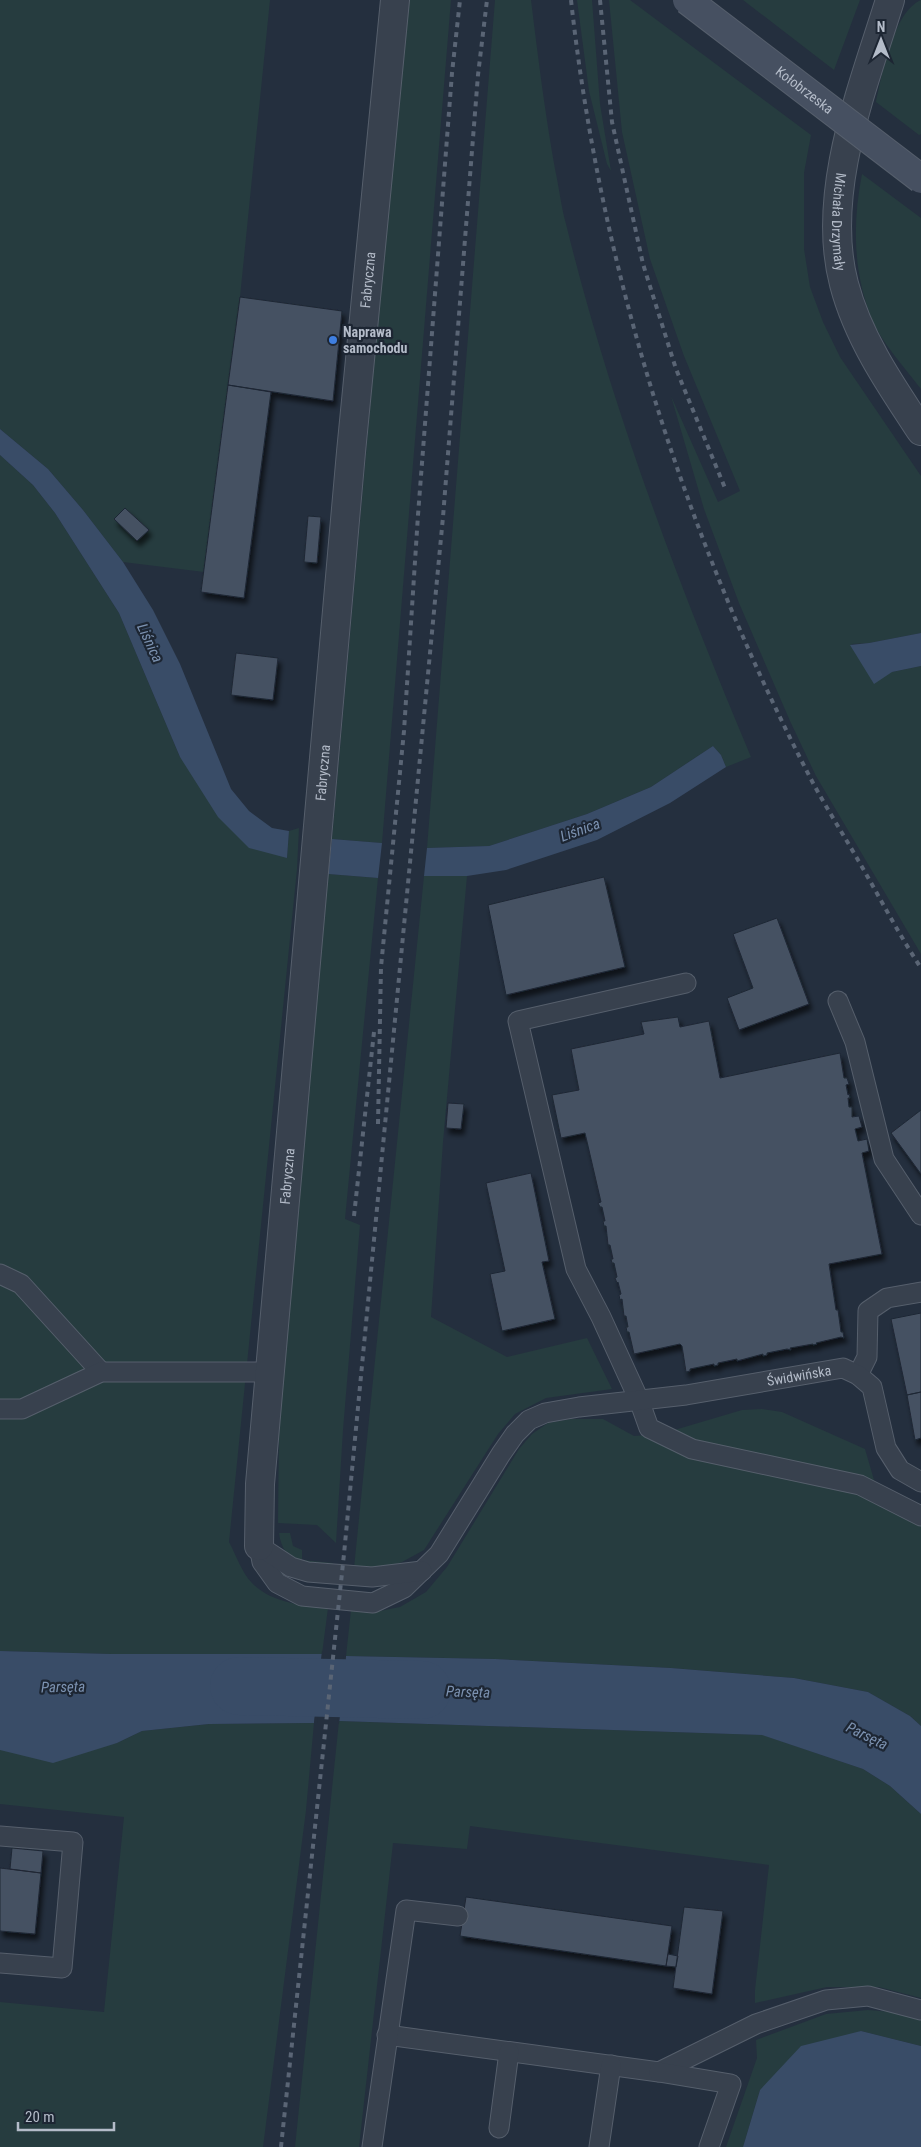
<svg xmlns="http://www.w3.org/2000/svg" width="921" height="2147" font-family="'Roboto Condensed',sans-serif">
  <defs>
    <filter id="shadow"><feDropShadow dx="3" dy="5.5" stdDeviation="2.5" flood-color="#0009"/></filter>
  </defs>
  <rect width="100%" height="100%" fill="#242f3e"/>
  <!-- green -->
  <path fill="#263c3f" d="M0,0H270L240,297L204,572L123,562L83,510L48,469L0,429Z
    M406,0H451L382,843L332,839Z
    M495,0H531C538,57 545,113 555,169C559,187 561,206 566,224C611,407 678,583 751,757L726,767L721,755L713,746L651,787L587,814L489,846L427,848Z
    M577,0H592L600,104L611,171L607,164L589,91Z
    M609,0H630L811,135L804,173V249L810,287L823,322L840,357L921,476V633L869,643L851,644L892,672L921,666V954L816,776L790,721L739,603L704,509L671,396L718,502L740,491L684,356L650,259L622,132Z
    M743,0H860L834,70Z
    M921,0V134L919,135L876,102C882,75 893,12 921,0Z
    M862,174L921,218V389C908,372 882,342 874,324C853,276 852,225 862,174Z
    M0,455L33,485L55,513L119,613L180,757L287,858L289,831L299,828L297,869L229,1542C236,1555 242,1573 252,1583C272,1603 301,1605 328,1608L322,1654H111L0,1651Z
    M328,874L378,878L345,1219L360,1225L343,1430L336,1543L317,1525L278,1523L279,1429Z
    M424,876H467L443,1142L431,1317L507,1357L587,1338L612,1389L546,1398L515,1414L498,1434L424,1550L402,1562L384,1568H354Z
    M762,1409L782,1412L865,1449L879,1497L921,1511V1726L910,1716L868,1692L794,1678L671,1668L495,1659L346,1656L351,1610L380,1611L400,1607L426,1592L447,1567L519,1449L532,1434L548,1423L571,1419H603L634,1436L661,1434L742,1410Z
    M279,1533H290L293,1546L302,1550V1560L333,1563L332,1568C306,1564 283,1564 279,1533Z
    M339,1721L763,1735L863,1769L890,1786L921,1814V1998L879,1987H827L755,2003V1990L769,1865L470,1826L467,1849L393,1843L359,2147H295Z
    M314,1723L306,1810L263,2147H0V2002L104,2012L124,1817L0,1804V1750L117,1743L142,1731L209,1724Z
    M868,2010L893,2012L921,2019V2046L861,2031L760,2090L743,2147H726L757,2058L756,2040L826,2014Z"/>
  <!-- water -->
  <path fill="#394c67" d="M0,429L48,469L83,510L123,562L153,610L180,664L231,789L249,811L272,828L289,831L287,858L249,848L218,817L180,757L119,613L55,513L33,485L0,455Z
    M921,633V666L892,672L874,684L850,645L869,643Z
    M713,746L721,755L726,767L670,803L597,840L506,870L467,876H424L427,848L489,846L587,814L651,787Z
    M332,839L382,843L378,878L328,874Z
    M0,1651L111,1654H322L314,1723L209,1724L142,1731L117,1743L53,1763L0,1750Z
    M346,1656L495,1659L671,1668L794,1678L868,1692L910,1716L921,1726V1814L890,1786L863,1769L762,1735L339,1721Z
    M861,2031L921,2046V2147H743L760,2090L801,2046Z"/>
  <!-- pier -->
  <path fill="#242f3e" d="M322,1651L324,1654L317,1723L314,1725Z
    M346,1653L339,1724L337,1721L344,1655Z"/>
  <g fill="none" stroke-linecap="round" stroke-linejoin="round">
    <!-- river -->
    <path stroke="#394c67" stroke-width="58" d="M239,1686L422,1690"/>
  </g>
  <!-- building -->
  <path fill="#455162" stroke="#1f2835" filter="url(#shadow)" d="M240,297L342,311L333,401L228,385Z
    M228,385L271,392L244,598L201,592Z
    M125,508L149,530L137,541L114,519Z
    M308,516L321,517L317,563L304,562Z
    M236,653L278,658L273,700L231,695Z
    M604,877L625,967L506,995L488,905Z
    M777,918L809,1004L739,1030L727,998L753,988L733,934Z
    M678,1017L680,1027L709,1021L720,1078L840,1053L844,1078H847L849,1084L846,1085L848,1095L849,1094L850,1098H848L849,1107H852V1117L859,1116L862,1127L855,1129L858,1141L867,1139L869,1151L862,1153L882,1254L829,1264L836,1310H838L841,1332H843L844,1338L841,1337L816,1343L817,1344L813,1345V1344L790,1348L791,1350L787,1349L767,1353V1355L763,1356V1354L737,1361V1359L718,1363V1365L714,1366V1364L690,1369V1371L686,1372L682,1346L680,1344L634,1354L629,1332H627L626,1327H628L626,1316H624L622,1299L620,1300L619,1295L621,1294L618,1282L617,1283L615,1278L617,1277L614,1263H612L611,1259H613L610,1245H608L606,1226H604L603,1221H605L602,1207H600L598,1203L601,1202L585,1133L561,1138L552,1095L579,1090L571,1049L644,1034L641,1022Z
    M448,1103L464,1104L461,1129L446,1128Z
    M921,1110V1174L891,1133Z
    M531,1173L549,1261L542,1262L555,1319L502,1331L490,1274L505,1271L486,1183Z
    M921,1313V1392L907,1395L891,1319Z
    M921,1392V1438L915,1440L907,1395Z
    M12,1848L43,1851L41,1873L10,1869Z
    M0,1868L41,1873L35,1934L0,1931Z
    M466,1897L672,1926L666,1966L460,1936Z
    M684,1907L723,1911L712,1994L673,1988Z
    M668,1954L678,1956L676,1967L666,1966Z"/>
  <g fill="none" stroke-linecap="round" stroke-linejoin="round">
    <!-- lane casing -->
    <g stroke="#565f6c" stroke-width="21">
      <g id="lane">
        <path d="M686,983L518,1021L576,1269L601,1317L639,1400L649,1428L692,1449L860,1485L921,1516"/>
        <path d="M838,1001L855,1042L884,1159L921,1215"/>
        <path d="M0,1274L21,1284L101,1372"/>
        <path d="M858,1375L867,1357L868,1311L887,1298L921,1292"/>
        <path d="M0,1409H22L101,1372H270"/>
        <path id="s1" d="M259,1546L262,1562L277,1583L302,1596L373,1603L404,1588L439,1554L501,1454L515,1434L529,1420L545,1413L579,1407L686,1395L843,1368L858,1375L872,1387L886,1448L900,1470L921,1482"/>
        <path d="M259,1546L291,1567L308,1572L372,1577L422,1571"/>
        <path d="M0,1836L73,1842L62,1968L0,1963"/>
        <path d="M387,2035L659,2072L756,2024L826,2000L868,1996L921,2010"/>
        <path d="M659,2072L731,2084L709,2147"/>
        <path d="M499,2128L509,2052"/>
        <path d="M372,2147L406,1910L458,1916"/>
        <path d="M599,2147L611,2065"/>
      </g>
    </g>
    <!-- street casing -->
    <g stroke="#565f6c" stroke-width="30">
      <g id="street">
        <path id="s2" d="M890,0C863,87 820,193 844,284C858,338 891,386 921,431"/>
        <path id="s3" d="M259,1546L260,1484L351,452L395,0"/>
      </g>
    </g>
    <!-- lane -->
    <use href="#lane" stroke="#38414e" stroke-width="19"/>
    <!-- street -->
    <use href="#street" stroke="#38414e" stroke-width="28"/>
    <!-- rail -->
    <path stroke="#5a6575" stroke-width="4" stroke-dasharray="5 5" stroke-linecap="butt" d="M571,0C601,272 686,540 813,783C827,809 843,834 858,860C879,896 898,933 921,968
      M600,0L612,122L643,264L676,369L725,488
      M378,1124L381,967L404,731L418,515L452,73L460,0
      M354,1216L374,1032
      M281,2147L344,1554L443,517L478,75L487,0"/>
    <!-- secondary-bridge casing -->
    <g stroke="#565f6c" stroke-width="30" stroke-linecap="butt">
      <g id="secondary-bridge">
        <path id="s4" d="M687,0L921,179"/>
      </g>
    </g>
    <!-- secondary-bridge -->
    <use href="#secondary-bridge" stroke="#465061" stroke-width="28"/>
  </g>
  <!-- markers -->
  <circle fill="#3f7fe0" stroke="#1d2633" stroke-width="2" cx="333" cy="340" r="5"/>
  <g text-anchor="middle" stroke-width="4.5" stroke-linejoin="round" paint-order="stroke">
    <!-- street labels -->
    <g font-size="14" fill="#b4bcc9" stroke="#1d2633">
      <text dy="5" stroke="none"><textPath href="#s4" startOffset="148">Kołobrzeska</textPath></text>
      <text dy="5" stroke="none"><textPath href="#s2" startOffset="229">Michała Drzymały</textPath></text>
      <text dy="5" stroke="none"><textPath href="#s3" startOffset="1271">Fabryczna</textPath></text>
      <text dy="5" stroke="none"><textPath href="#s3" startOffset="776">Fabryczna</textPath></text>
      <text dy="5" stroke="none"><textPath href="#s3" startOffset="371">Fabryczna</textPath></text>
      <text dy="5" stroke="none"><textPath href="#s1" startOffset="661">Świdwińska</textPath></text>
    </g>
    <!-- poi labels -->
    <g font-size="14" font-weight="bold" fill="#b4bcc9" stroke="#1d2633" text-anchor="start">
      <text x="343" y="337">Naprawa<tspan x="343" dy="16">samochodu</tspan></text>
    </g>
    <!-- water labels -->
    <g font-size="15" font-style="italic" fill="#7c92b1" stroke="#1d2633">
      <text transform="translate(150 643) rotate(65)" y="5">Liśnica</text>
      <text transform="translate(580 830) rotate(-20)" y="5">Liśnica</text>
      <text transform="translate(63 1687) rotate(-1)" y="5">Parsęta</text>
      <text transform="translate(468 1692) rotate(2)" y="5">Parsęta</text>
      <text transform="translate(867 1736) rotate(26)" y="5">Parsęta</text>
    </g>
  </g>
  <!-- north arrow -->
  <g transform="translate(881 40)" stroke="#1d2633" stroke-width="4" paint-order="stroke">
  <path d="M0-4L9 19L0 12L-9 19Z" fill="#b4bcc9"/>
  <text y="-8" font-size="14" font-weight="bold" text-anchor="middle" fill="#b4bcc9">N</text>
  </g>
  <!-- scale -->
  <path d="M18 2122v8h96v-8" fill="none" stroke="#b4bcc9" stroke-width="2.5"/>
  <text x="25" y="2122" font-size="15" fill="#b4bcc9" stroke="#1d2633" stroke-width="4" paint-order="stroke">20 m</text>
</svg>
